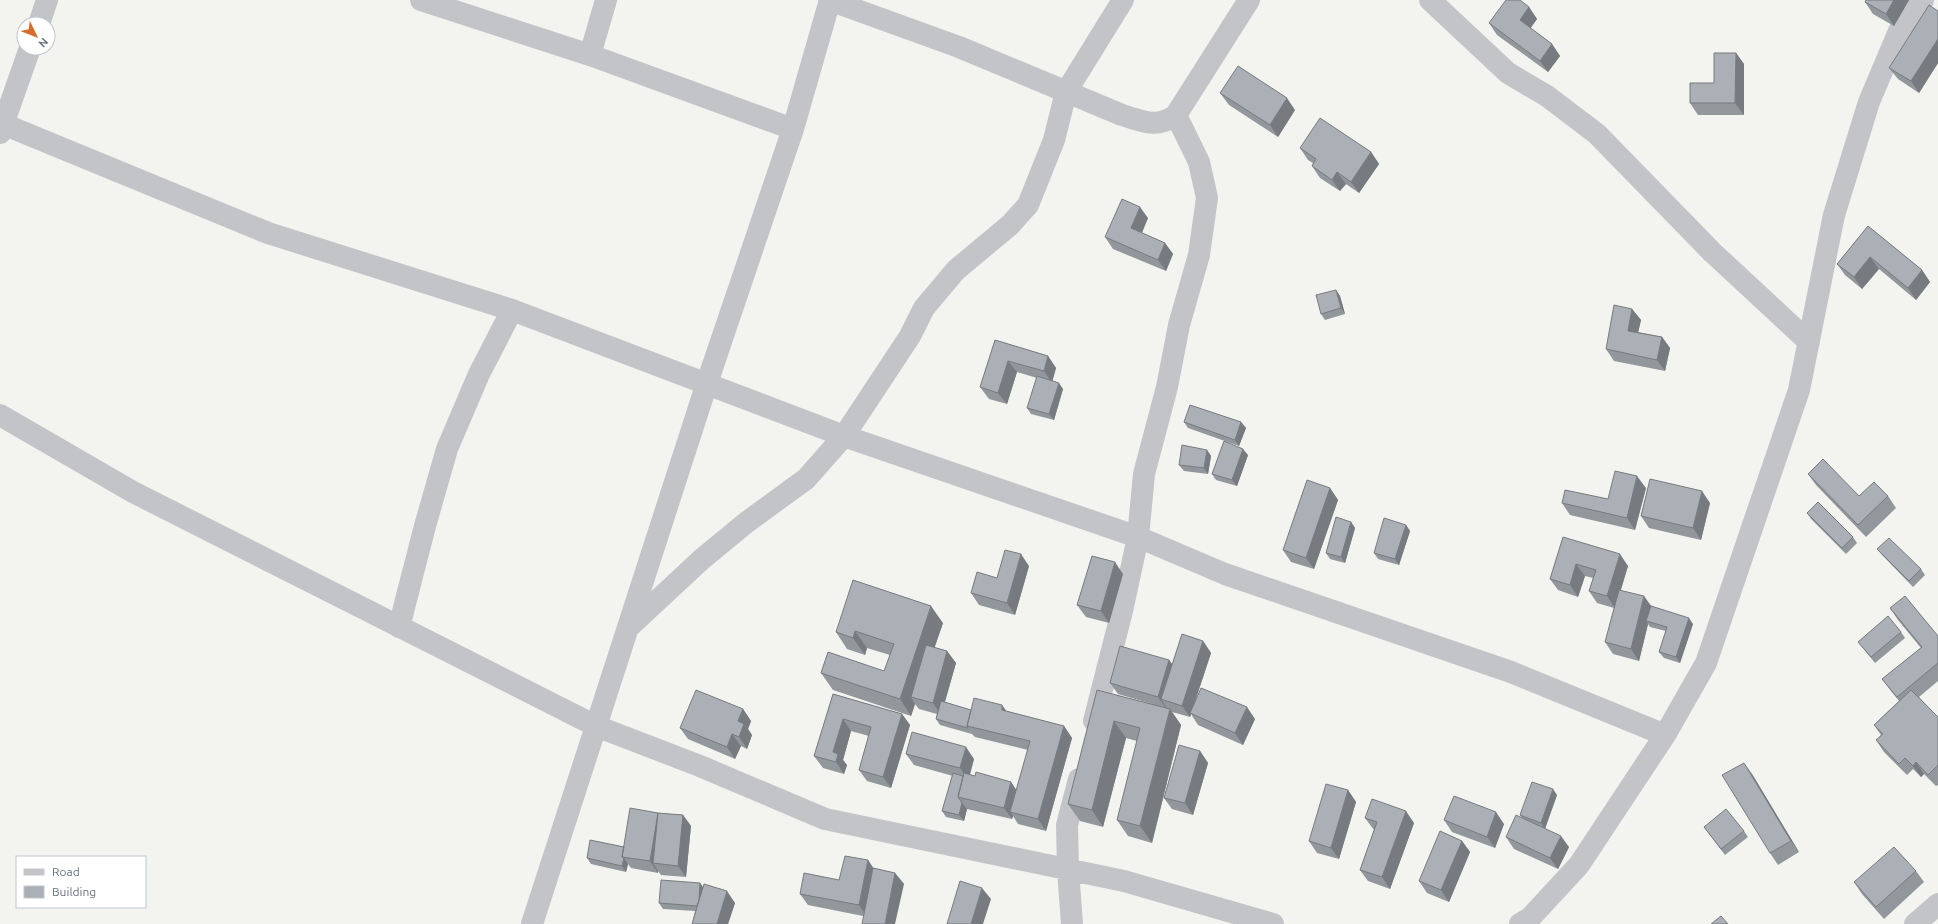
<svg xmlns="http://www.w3.org/2000/svg" width="1938" height="924" font-family="Ubuntu,sans-serif">
  <rect width="100%" height="100%" fill="#f3f4f0"/>
  <g fill="none" stroke-linecap="round" stroke-linejoin="round">
    <!-- street -->
    <path stroke="#c2c4c8" stroke-width="22" d="M421,0L590,55L793,129
      M829,0L959,47L1122,115C1143,121 1156,129 1176,115L1249,0
      M1430,0L1508,73L1547,96L1597,134L1712,252L1809,342
      M39,24L47,0
      M590,55L606,0
      M3,124L268,233L512,310L844,436L1138,537L1225,574L1511,672L1665,735
      M0,133L30,48
      M0,415L133,492L596,726L700,766L825,819L1124,881L1273,924
      M630,626L702,559L747,522L806,479L844,436L910,336L924,308L956,270L1010,225L1028,205L1054,140L1066,92L1123,0
      M399,627L425,526L447,449L479,374L512,310
      M1094,721L1122,611L1138,537L1144,474L1167,387L1179,325L1199,255L1207,198L1199,162L1176,115
      M532,924L707,383L793,129L830,0
      M1072,924L1068,870L1067,825L1079,779
      M1520,924L1530,918L1579,865L1665,735L1706,663L1799,390L1834,215L1869,102L1899,31L1923,0
      M1915,924L1938,904"/>
  </g>
  <!-- wall -->
  <path fill="#92979c" d="M1909,0L1894,26L1873,14L1865,2Z
    M1529,7L1537,19L1530,28L1552,44L1560,56L1548,72L1497,35L1489,23Z
    M1938,11V63L1919,93L1898,79L1889,68Z
    M1736,53L1744,64V115H1698L1690,103L1714,83Z
    M1220,93L1295,110L1278,137L1229,105Z
    M1300,148L1371,152L1379,164L1359,193L1346,184L1340,191L1320,178L1312,166L1313,163L1308,160Z
    M1148,218L1142,233L1165,243L1173,254L1166,271L1113,249L1105,237Z
    M1868,226L1922,270L1930,282L1916,300L1879,269L1862,289L1845,275L1837,264Z
    M1336,290L1340,296L1345,314L1325,320L1321,314Z
    M1632,309L1641,320L1638,332L1662,337L1670,348L1665,371L1614,361L1606,349Z
    M995,340L1048,356L1056,368L1052,381L1063,389L1054,420L1031,414L1027,408L1037,378L1017,372L1007,404L989,399L980,387Z
    M1184,422H1241L1246,428L1239,446L1188,428Z
    M1207,450L1211,456L1208,474L1184,471L1179,465Z
    M1248,455L1237,486L1216,480L1212,474Z
    M1808,474L1859,496H1888L1896,508L1866,537L1816,485Z
    M1330,488L1338,500L1314,569L1291,562L1283,550Z
    M1646,488L1635,530L1570,515L1562,503L1608,499Z
    M1710,503L1701,540L1649,528L1641,516Z
    M1807,513L1853,537L1857,543L1846,554L1811,519Z
    M1351,522L1355,528L1345,563L1330,559L1326,553Z
    M1406,525L1410,531L1399,565L1378,559L1374,553Z
    M1563,537L1628,566L1621,590L1652,606L1693,624L1680,663L1664,658L1659,652L1666,631L1650,627L1648,624L1639,661L1613,654L1605,642L1614,608L1597,603L1589,591L1593,578L1585,576L1578,597L1558,590L1550,579Z
    M1877,549L1921,569L1925,575L1913,587L1882,555Z
    M1029,566L1015,615L979,605L971,593L997,578Z
    M1123,574L1109,623L1086,617L1077,605Z
    M1890,608L1938,636V681L1919,697L1938,717V785L1936,786L1924,774L1921,777L1913,769L1907,775L1884,752L1876,740L1881,735L1874,725L1899,701L1891,691L1882,679L1921,648L1898,620Z
    M943,623L934,648L947,651L956,663L945,702L971,710L1006,711L1064,726L1072,738L1046,831L1018,824L1013,816L1012,819L967,809L964,821L946,817L942,811L953,776L914,765L906,754L974,759L970,775L975,776L1011,782L1016,790L1028,750L975,737L972,734L940,725L936,719L937,714L919,709L915,704L911,716L833,690L821,673L884,671L890,655L867,648L865,655L847,649L836,632Z
    M1901,632L1905,638L1875,663L1858,642Z
    M1203,641L1211,653L1195,702L1255,719L1243,745L1198,725L1191,714L1190,717L1172,712L1181,725L1152,843L1128,836L1117,820L1137,741L1126,738L1103,827L1080,821L1068,804L1097,690L1156,705L1118,694L1110,683L1169,660L1172,664Z
    M833,694L902,714L910,725L891,788L867,781L859,770L869,736L851,731L843,760L847,765L844,774L823,768L814,756Z
    M743,709L751,721L748,729L752,735L747,749L741,746L735,759L688,739L680,728Z
    M1200,751L1208,763L1193,815L1172,809L1164,798Z
    M1752,774L1799,852L1778,865L1770,853Z
    M1348,790L1356,802L1339,859L1317,853L1309,841Z
    M1557,795L1545,828L1569,847L1558,869L1514,849L1506,837L1522,818L1520,815Z
    M658,813L683,815L691,826L686,877L661,875L658,871V873L631,868L628,864L626,872L591,864L587,858L624,847Z
    M1365,818L1414,823L1390,889L1368,881L1360,870L1374,830Z
    M1444,820L1504,824L1495,848L1452,832Z
    M1704,827L1744,831L1748,837L1725,855Z
    M1462,841L1470,852L1449,902L1427,893L1419,881Z
    M868,860L873,868L895,873L904,884L863,916L808,905L800,894L839,880Z
    M1916,871L1924,882L1884,919L1862,894L1854,882Z
    M700,883L703,887L735,903L728,924H692L695,911L663,909L659,903Z"/>
  <!-- shaded-wall -->
  <path fill="#777b7f" d="M1894,0H1909L1894,26L1886,14Z
    M1529,7L1537,19L1528,32L1520,20Z
    M1938,39V63L1919,93L1911,81Z
    M1552,44L1560,56L1548,72L1540,61Z
    M1736,53L1744,64V115L1735,103Z
    M1287,98L1295,110L1278,137L1270,125Z
    M1371,152L1379,164L1359,193L1351,182Z
    M1337,172L1346,184L1340,191L1332,180Z
    M1140,207L1148,218L1139,239L1131,228Z
    M1165,243L1173,254L1166,271L1158,260Z
    M1870,257L1879,269L1862,289L1854,277Z
    M1922,270L1930,282L1916,300L1908,288Z
    M1336,290L1340,296L1345,314L1341,308Z
    M1632,309L1641,320L1636,342L1628,331Z
    M1662,337L1670,348L1665,371L1657,360Z
    M1048,356L1056,368L1052,383L1044,371Z
    M1008,361L1017,372L1007,404L998,393Z
    M1059,383L1063,389L1054,420L1049,414Z
    M1241,422L1246,428L1239,446L1235,440Z
    M1243,449L1248,455L1237,486L1232,480Z
    M1207,450L1211,456L1208,474L1204,468Z
    M1637,476L1646,488L1635,530L1627,518Z
    M1330,488L1338,500L1314,569L1306,558Z
    M1702,491L1710,503L1701,540L1693,528Z
    M1351,522L1355,528L1345,563L1341,557Z
    M1406,525L1410,531L1399,565L1395,559Z
    M1021,554L1029,566L1015,615L1007,603Z
    M1620,554L1628,566L1615,608L1607,596Z
    M1115,562L1123,574L1109,623L1101,611Z
    M1576,564L1585,576L1578,597L1570,585Z
    M1644,596L1652,607L1646,621L1648,624L1639,661L1631,649Z
    M931,606L943,623L917,699L911,697L915,704L911,716L900,699Z
    M1689,618L1693,624L1680,663L1676,657Z
    M855,631L867,648L865,655L853,638Z
    M1203,641L1211,653L1191,713H1190L1191,714L1190,717L1182,706Z
    M947,651L956,663L941,715L933,703Z
    M1169,660L1177,671L1161,699L1166,707V708L1158,697Z
    M1002,705L1011,717L1002,710Z
    M1247,707L1255,719L1243,745L1235,733Z
    M743,709L751,721L748,729L752,735L747,749L739,737L738,721Z
    M1170,709L1181,725L1152,843L1140,826Z
    M902,714L910,725L891,788L883,777Z
    M843,719L851,731L843,760L847,765L844,774L836,762L833,752Z
    M1114,721L1126,738L1103,827L1092,810Z
    M1064,726L1072,738L1046,831L1038,819Z
    M732,734L741,746L735,759L727,747Z
    M966,747L974,759L968,780L960,768Z
    M1200,751L1208,763L1193,815L1185,803Z
    M1916,762L1924,774L1921,777L1913,766Z
    M1744,763L1752,774L1799,852L1791,841Z
    M1011,782L1019,794L1010,812L1013,816L1012,819L1004,808Z
    M1553,789L1557,795L1545,829L1541,823Z
    M1348,790L1356,802L1339,859L1331,848Z
    M962,803L967,809L964,821L959,815Z
    M1406,811L1414,823L1390,889L1382,877Z
    M1496,812L1504,824L1495,848L1487,837Z
    M658,813L666,824L653,863L658,871V873L650,861Z
    M683,815L691,826L686,877L678,866Z
    M1561,836L1569,847L1558,869L1550,858Z
    M1462,841L1470,852L1449,902L1441,890Z
    M624,858L628,864L626,872L622,866Z
    M868,860L876,872L867,917L859,905Z
    M895,873L904,884L895,924H885Z
    M700,883L704,889L698,906Z
    M982,888L991,899L983,924H971Z
    M727,891L735,903L728,924H717Z"/>
  <!-- building -->
  <path fill="#aab0b5" stroke="#777b7f" d="M1506,0H1520L1529,7L1520,20L1552,44L1540,61L1489,23Z
    M1866,0H1894L1886,14L1865,2Z
    M1929,5L1938,11V39L1911,81L1889,68Z
    M1714,53H1736L1735,103H1690V83H1714Z
    M1238,66L1287,98L1270,125L1220,93Z
    M1320,118L1371,152L1351,182L1337,172L1332,180L1312,166L1316,159L1300,148Z
    M1122,199L1140,207L1131,228L1165,243L1158,260L1105,237Z
    M1868,226L1922,270L1908,288L1870,257L1854,277L1837,264Z
    M1336,290L1341,308L1321,314L1316,295Z
    M1614,305L1632,309L1628,331L1662,337L1657,360L1606,349Z
    M995,340L1048,356L1044,371L1008,361L998,393L980,387Z
    M1037,376L1059,383L1049,414L1027,408Z
    M1190,405L1241,422L1235,440L1184,422Z
    M1224,441L1243,449L1232,480L1212,474Z
    M1182,445L1207,450L1204,468L1179,465Z
    M1823,459L1859,496L1874,482L1888,496L1858,525L1808,474Z
    M1615,471L1637,476L1627,518L1562,503L1565,490L1608,499Z
    M1650,479L1702,491L1693,528L1641,516Z
    M1307,480L1330,488L1306,558L1283,550Z
    M1818,502L1853,537L1842,548L1807,513Z
    M1336,517L1351,522L1341,557L1326,553Z
    M1384,518L1406,525L1395,559L1374,553Z
    M1563,537L1620,554L1607,596L1589,591L1596,570L1576,564L1570,585L1550,579Z
    M1889,538L1921,569L1909,581L1877,549Z
    M1005,550L1021,554L1007,603L971,593L977,572L997,578Z
    M1092,556L1115,562L1101,611L1077,605Z
    M853,580L931,606L900,699L821,673L828,652L884,671L894,644L855,631L853,638L836,632Z
    M1619,590L1644,596L1631,649L1605,642Z
    M1905,596L1938,636V663L1897,697L1882,679L1922,647L1890,608Z
    M1651,606L1689,618L1676,657L1659,652L1667,627L1646,621Z
    M1888,616L1901,632L1871,657L1858,642Z
    M1182,634L1203,641L1182,706L1161,699Z
    M926,645L947,651L933,703L911,697Z
    M1120,646L1169,660L1158,697L1110,683Z
    M1201,688L1247,707L1235,733L1190,713Z
    M696,690L743,709L738,721L744,724L739,737L732,734L727,747L680,728Z
    M1097,690L1170,709L1140,826L1117,820L1140,728L1114,721L1092,810L1068,804Z
    M1911,690L1938,717V765L1928,775L1916,762L1913,766L1905,758L1899,764L1876,740L1883,734L1874,725Z
    M833,694L902,714L883,777L859,770L871,727L843,719L833,752L838,754L836,762L814,756Z
    M974,698L1002,705V710L1064,726L1038,819L1010,812L1030,741L967,726Z
    M941,701L971,710L967,726L968,728L936,719Z
    M912,732L966,747L960,768L906,754Z
    M1179,745L1200,751L1185,803L1164,798Z
    M1744,763L1791,841L1770,853L1722,775Z
    M976,772L1011,782L1004,808L958,797L964,773L975,776Z
    M953,773L963,776L958,797L962,803L959,815L942,811Z
    M1532,782L1553,789L1541,823L1520,815Z
    M1326,784L1348,790L1331,848L1309,841Z
    M1454,796L1496,812L1487,837L1444,820Z
    M1372,799L1406,811L1382,877L1360,870L1377,822L1365,818Z
    M630,808L658,813L650,861L622,857Z
    M1726,809L1744,831L1721,849L1704,827Z
    M658,813L683,815L678,866L653,863Z
    M1516,815L1561,836L1550,858L1506,837Z
    M1440,831L1462,841L1441,890L1419,881Z
    M590,840L624,847L622,857L624,858L622,866L587,858Z
    M1894,847L1916,871L1876,907L1854,882Z
    M845,856L868,860L859,905L800,894L804,873L839,880Z
    M873,868L895,873L885,924H862Z
    M661,880L700,883L699,900L697,906L659,903Z
    M960,881L982,888L971,924H947Z
    M704,884L727,891L717,924H692Z
    M1721,916L1728,924H1711Z"/>
  <!-- legend -->
  <rect x="16" y="856" width="130" height="52" fill="#ffffff" stroke="#c1c6cc"/>
  <rect x="24" y="869" width="20" height="6" fill="#c2c4c8" stroke="#c1c6cc"/>
  <text x="52" y="876" font-size="12" fill="#64707f">Road</text>
  <rect x="24" y="886" width="20" height="12" fill="#aab0b5" stroke="#c1c6cc"/>
  <text x="52" y="896" font-size="12" fill="#64707f">Building</text>
  <!-- north arrow -->
  <g transform="translate(36 36) rotate(133)"><circle r="19" fill="#ffffff" stroke="#c1c6cc"/>
  <path d="M0-3L7 15L0 10L-7 15Z" fill="#d86b2b"/>
  <text y="-6" font-size="11" font-weight="bold" text-anchor="middle" fill="#64707f">N</text>
  </g>
</svg>
